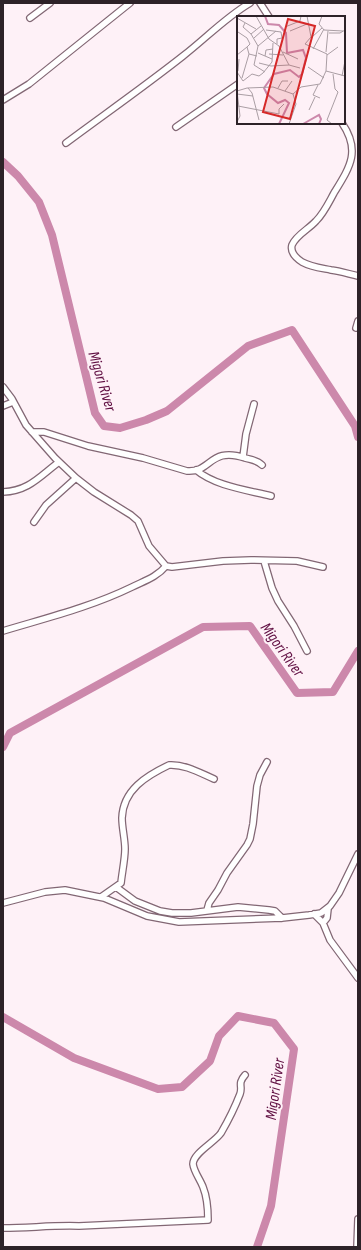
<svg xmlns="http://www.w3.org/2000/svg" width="361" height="1250" font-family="'Sofia Sans Condensed',sans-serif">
  <rect width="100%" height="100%" fill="#fef1f7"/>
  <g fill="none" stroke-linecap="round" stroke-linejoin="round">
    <!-- river -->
    <path stroke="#cc88ab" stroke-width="8" d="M3,162L18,176L39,202L52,235L95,413L104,426L120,428L146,420L167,411L248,346L292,330L355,426L358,437
      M3,747L10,733L203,627L250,626L297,693L333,692L358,651
      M3,1017L74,1058L158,1089L182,1087L210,1061L219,1036L238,1016L274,1023L294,1049L271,1206L257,1247"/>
    <!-- minor casing -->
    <g stroke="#826774" stroke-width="8">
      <path id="minor" d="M260,3L269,17
        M30,18L50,3
        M3,100L29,84L130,3
        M342,123C361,151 350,167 334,193C329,202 324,213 316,221C309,229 296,235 292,245C290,252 296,258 302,262C311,267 321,268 331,270C340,271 349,274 358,276
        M176,127L238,84
        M66,143C105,114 145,86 183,56C205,39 226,17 250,3
        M356,328L358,321
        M3,387L12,399L26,425L55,458L76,478L94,492L131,515L138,521L149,546L166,566L172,567L223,561L251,560L297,561L323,567
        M3,406L13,402
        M32,432H44L88,446L143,458L187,471C211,473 210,446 245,458C252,460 257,460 262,465
        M243,457L246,434L254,404
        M196,470C215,486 247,490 271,496
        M3,492C29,491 40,476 59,462
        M34,522L46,505L76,478
        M264,561L272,588L278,601L294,626L307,651
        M3,631C46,618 91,607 132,587C144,581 157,577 166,566
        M116,887L135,901L160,911L172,913H191L238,907L269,910L275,911L282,918
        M101,897L121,883C122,873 125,859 125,849C125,839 122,828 122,818C123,790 146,776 169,765C185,764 200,773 214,779
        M3,903L45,892L65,890L104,898L147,916L179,922L282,918L309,915L321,913L330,906L339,893L358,854
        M207,910L209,903L218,890L227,873L247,845L250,839L253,824L257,786L260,775L267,762
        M314,914L323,923L330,940L358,978
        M323,923L327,918L328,909
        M3,1228C29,1228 54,1225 79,1226L208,1220C208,1208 207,1197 203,1187C200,1179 194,1172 193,1164C193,1153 215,1142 221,1133C228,1121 235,1107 240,1094C243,1086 237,1084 245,1075
        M357,1247L358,1219"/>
    </g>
    <!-- minor -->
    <use href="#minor" stroke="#fff" stroke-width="5.5"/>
  </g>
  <g text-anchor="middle" stroke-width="4" stroke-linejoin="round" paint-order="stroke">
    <!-- water labels -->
    <g font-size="16" font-style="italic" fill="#600f42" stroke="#fef1f7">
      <text transform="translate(103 381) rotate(73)" y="6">Migori River</text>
      <text transform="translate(283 649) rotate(54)" y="6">Migori River</text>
      <text transform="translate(274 1089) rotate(-82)" y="6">Migori River</text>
    </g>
  </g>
  <!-- overview -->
  <g transform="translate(237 16)">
    <rect width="108" height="108" fill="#fef1f7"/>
    <path fill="none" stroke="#cc88ab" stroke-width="2" d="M28,0L31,8L42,9L49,17L50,37L66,34L69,42L65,58L62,61L53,54L37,58L27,72L30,78L41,87L48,84L52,87L42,108M66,108L82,99L84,103L82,108"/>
    <path fill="none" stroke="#aa9ea4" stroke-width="1" d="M19,0L32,23L42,30L52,49L63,52M85,0L82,8L87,14L106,15M0,2L19,13M8,7L6,11L14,18L21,30L17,49L28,56M48,11L63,5L64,0M29,14L44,16L45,22L40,23V28M53,15L70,8M0,17L1,16L10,22L13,28L10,31L12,38M92,17H103L108,14M14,18L24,10M75,21L85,12M17,22L27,13M21,30L39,15M76,33L87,13M46,36L61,43M89,36L91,15M21,37L35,43M32,38L46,39M0,39L10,31M90,39L101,31M28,40L29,34L36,33M22,47L34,50L52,49M71,51L87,62M1,55L2,43M89,55L108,60M0,56L6,65L15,58L22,60L26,57L35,46L36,27M105,60L108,45M5,62L12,38L20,40M81,69L76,79L83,82M11,72L15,77L22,104M41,72L45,65H51M0,75L10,72L36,71L56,78L64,71L83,68L89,55L90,38L68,28L74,21L70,0M48,75L55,65M0,78L16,80M1,90L42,98V93L47,88M72,94L78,81M0,106L3,100L0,75M52,108L59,88L56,78M95,108L90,104L101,76L98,73L96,58"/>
    <path fill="#d62828" fill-opacity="0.15" stroke="#d62828" stroke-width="2" d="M51,3L78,10L53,103L26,96Z"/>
    <rect width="108" height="108" fill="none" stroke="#2d2228" stroke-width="2"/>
  </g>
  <!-- border -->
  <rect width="361" height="1250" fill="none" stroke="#2d2228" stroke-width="8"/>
</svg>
